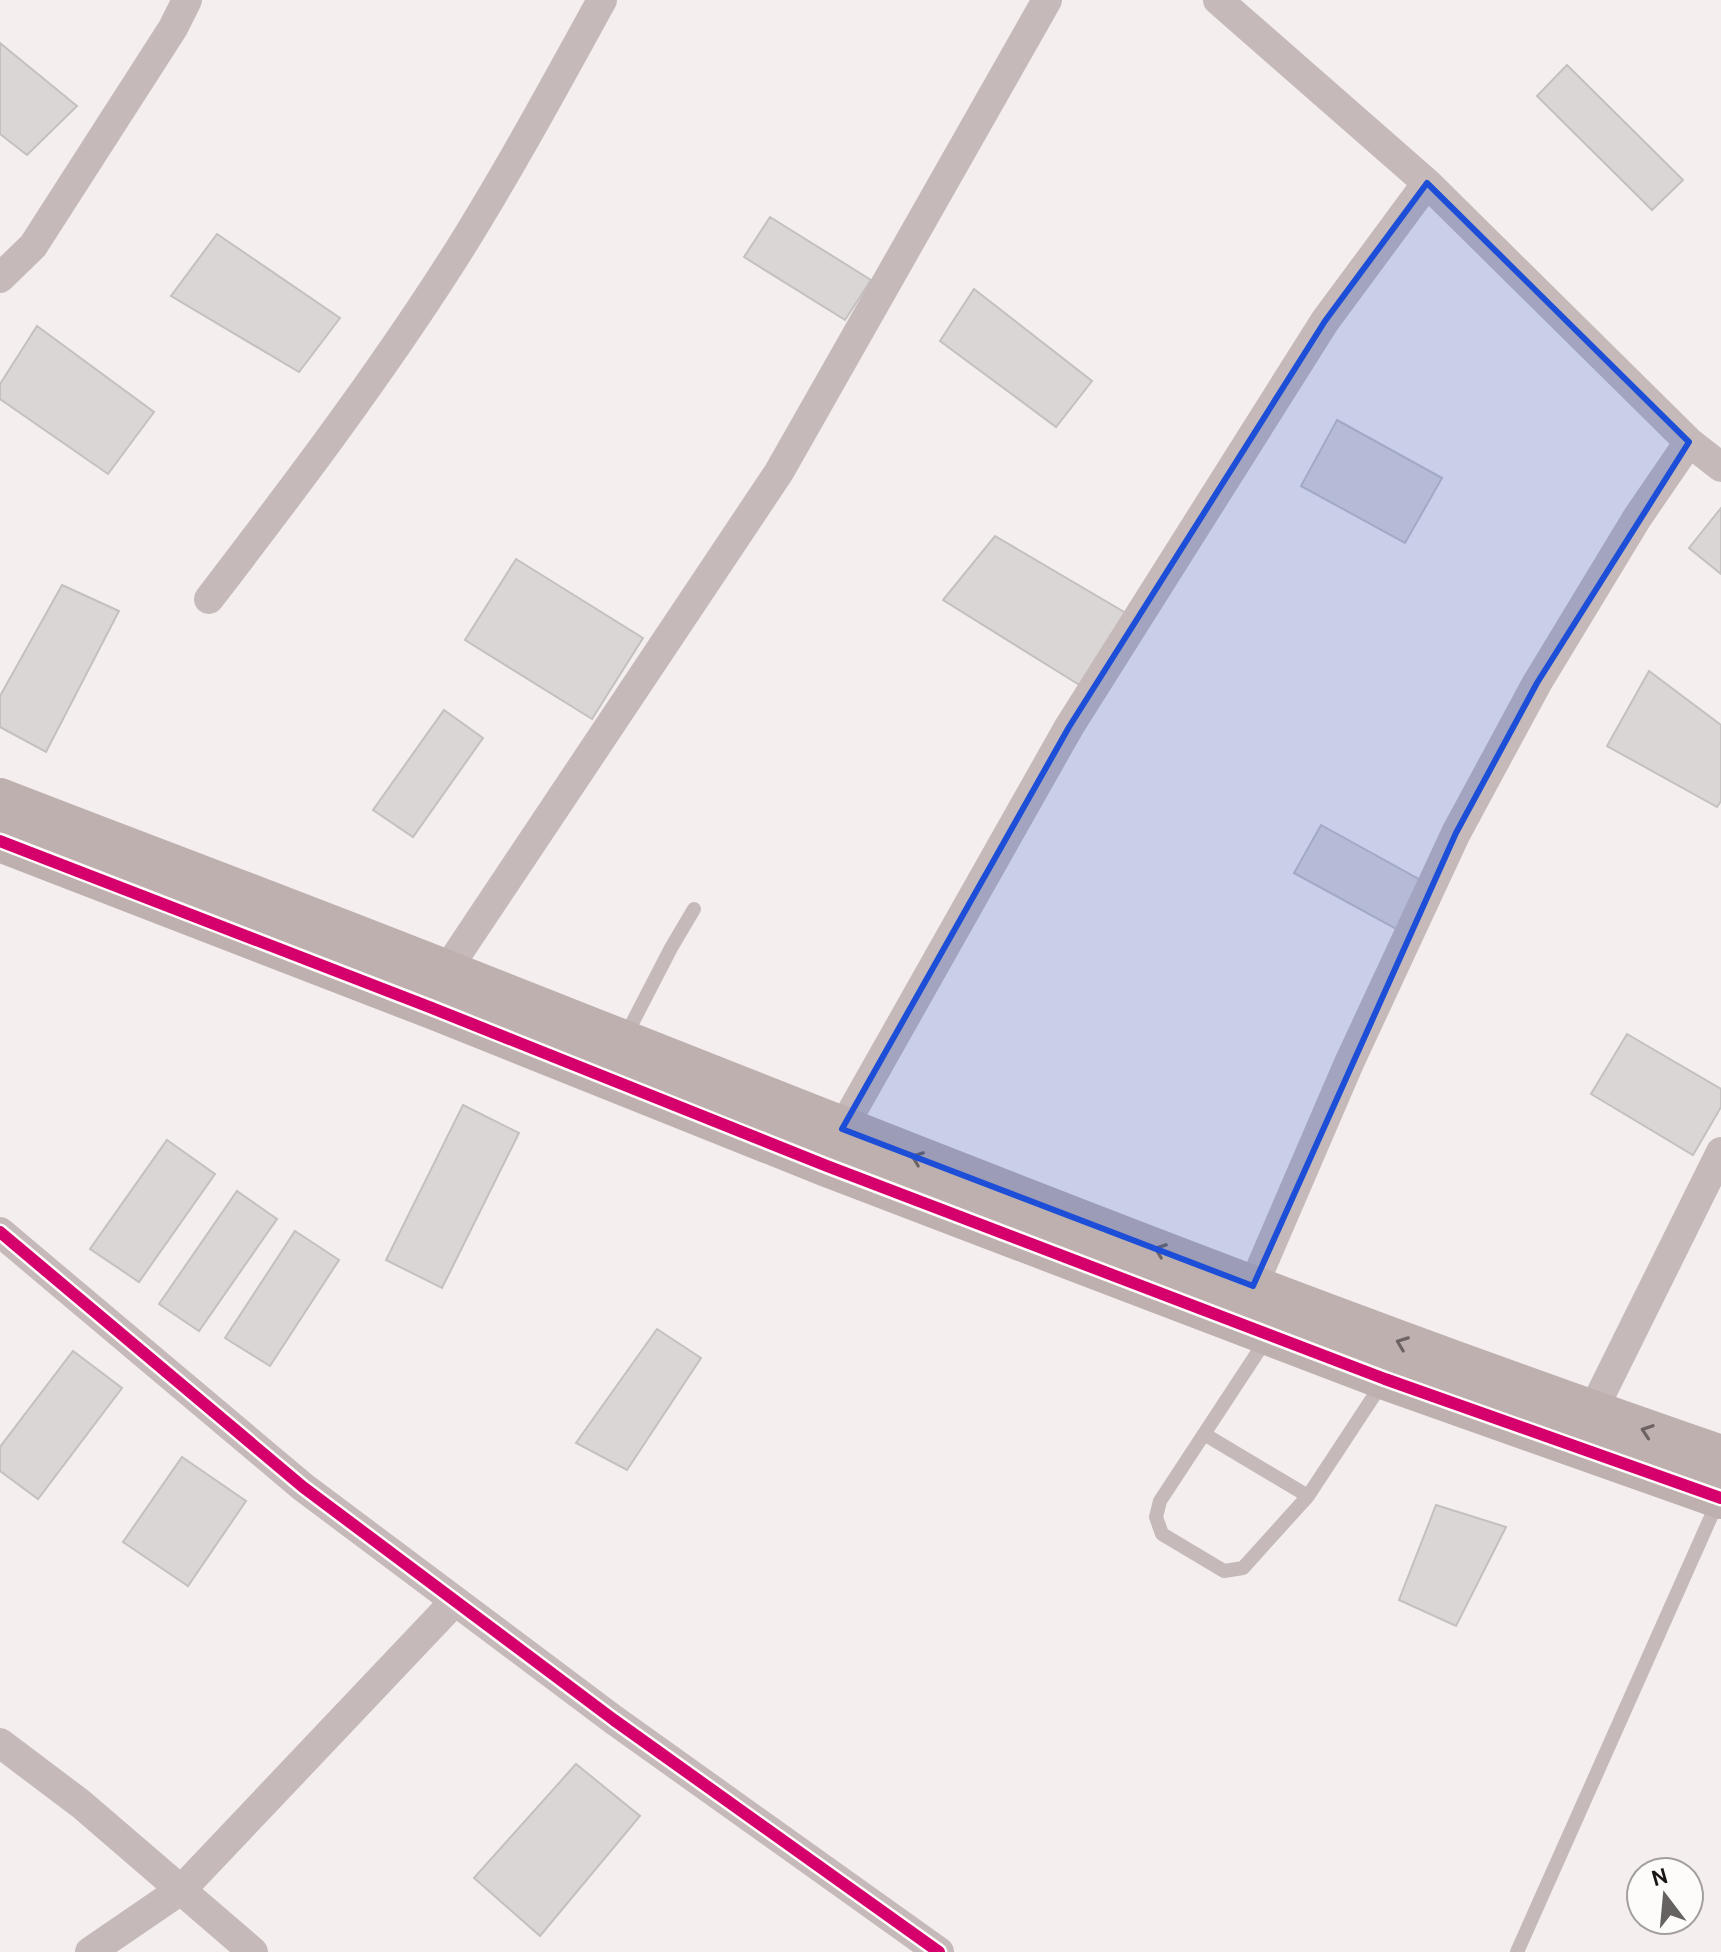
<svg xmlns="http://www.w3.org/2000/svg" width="1721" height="1952" font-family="Cabin,sans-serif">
  <rect width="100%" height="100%" fill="#f4eeee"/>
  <!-- building -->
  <path fill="#dbd6d6" stroke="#c5c0c0" stroke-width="2" d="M0,43L77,106L27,155L0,134Z
    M1567,65L1683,180L1652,210L1537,96Z
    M770,217L871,280L845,320L744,257Z
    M217,234L340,318L299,372L171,296Z
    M974,289L1092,381L1056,427L940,341Z
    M37,326L154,412L108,474L0,399V384Z
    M1337,420L1442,478L1405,543L1301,486Z
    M1721,508V574L1689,548Z
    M995,536L1131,616L1081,686L943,600Z
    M516,559L643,638L592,719L465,640Z
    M62,585L119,611L46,752L0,727V696Z
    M1649,671L1721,725V801L1717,807L1607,746Z
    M444,710L483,738L413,837L373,810Z
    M1321,825L1424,882L1398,930L1294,873Z
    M1627,1034L1721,1089V1107L1693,1155L1591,1094Z
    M463,1105L519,1133L442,1288L386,1260Z
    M167,1140L215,1174L139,1282L90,1249Z
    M237,1191L277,1219L199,1331L159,1304Z
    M295,1231L339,1260L270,1366L225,1338Z
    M657,1329L701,1358L627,1470L576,1443Z
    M73,1351L122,1388L38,1499L0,1471V1447Z
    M182,1457L246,1501L188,1586L123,1542Z
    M1436,1505L1506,1527L1456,1626L1399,1600Z
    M576,1764L640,1816L540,1936L474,1878Z"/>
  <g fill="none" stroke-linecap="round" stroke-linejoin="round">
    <!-- lane -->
    <path stroke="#c5bab9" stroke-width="14" d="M625,1037L671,948L694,909
      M1267,1338L1160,1501L1156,1517L1162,1534L1224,1571L1243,1568L1308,1496L1383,1382
      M1204,1434L1308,1496
      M1517,1952L1718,1501"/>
    <!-- street -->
    <path stroke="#c5bab9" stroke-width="30" d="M1218,0L1427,183L1689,442L1721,467
      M0,278L33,246L173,28L187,0
      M209,599C294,488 379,376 454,258C507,174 554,87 602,0
      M446,971L779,472L1047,0
      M842,1129L1069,727L1325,321L1427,183
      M0,1232L303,1487L614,1720L939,1952
      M1253,1286L1349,1063L1456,833L1537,683L1637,518L1689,442
      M1592,1412L1721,1152
      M0,1743L81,1804L253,1952
      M90,1952L182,1889L455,1601"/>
    <!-- secondary -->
    <path stroke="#bdb0af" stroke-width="42" d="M0,799C150,857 300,913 449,972C871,1138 1292,1309 1721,1456
      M0,841L432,1008L827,1166L1385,1379L1721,1498"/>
    <!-- cycleway casing -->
    <g stroke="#fefbfb" stroke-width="17">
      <path id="cycleway" d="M0,841L432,1008L827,1166L1385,1379L1721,1498
        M0,1232L303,1487L614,1720L939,1952"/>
    </g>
    <!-- cycleway -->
    <use href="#cycleway" stroke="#d6006c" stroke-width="12"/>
  </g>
  <!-- one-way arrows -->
  <defs><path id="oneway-chevron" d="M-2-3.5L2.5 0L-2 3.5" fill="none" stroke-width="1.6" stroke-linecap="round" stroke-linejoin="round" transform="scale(2)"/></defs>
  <g stroke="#6c6362">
    <use href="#oneway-chevron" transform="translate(917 1158) rotate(-159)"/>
    <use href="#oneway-chevron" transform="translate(1160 1250) rotate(-159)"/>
    <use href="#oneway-chevron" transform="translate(1402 1343) rotate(-159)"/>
    <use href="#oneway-chevron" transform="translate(1647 1431) rotate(-161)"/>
  </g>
  <!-- marked area -->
  <path fill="#1d4ed8" fill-opacity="0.2" stroke="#1d4ed8" stroke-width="6" stroke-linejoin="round" d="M1427,183L1689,442L1537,683L1456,833L1253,1286L842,1129L1069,727L1325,321Z"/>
  <!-- north arrow -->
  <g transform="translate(1665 1896) rotate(344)"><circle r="38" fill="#fefbfb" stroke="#a39f9f" stroke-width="2"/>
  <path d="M0-6L14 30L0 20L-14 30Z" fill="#666261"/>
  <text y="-12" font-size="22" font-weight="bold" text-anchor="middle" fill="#1a1615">N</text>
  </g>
</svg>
